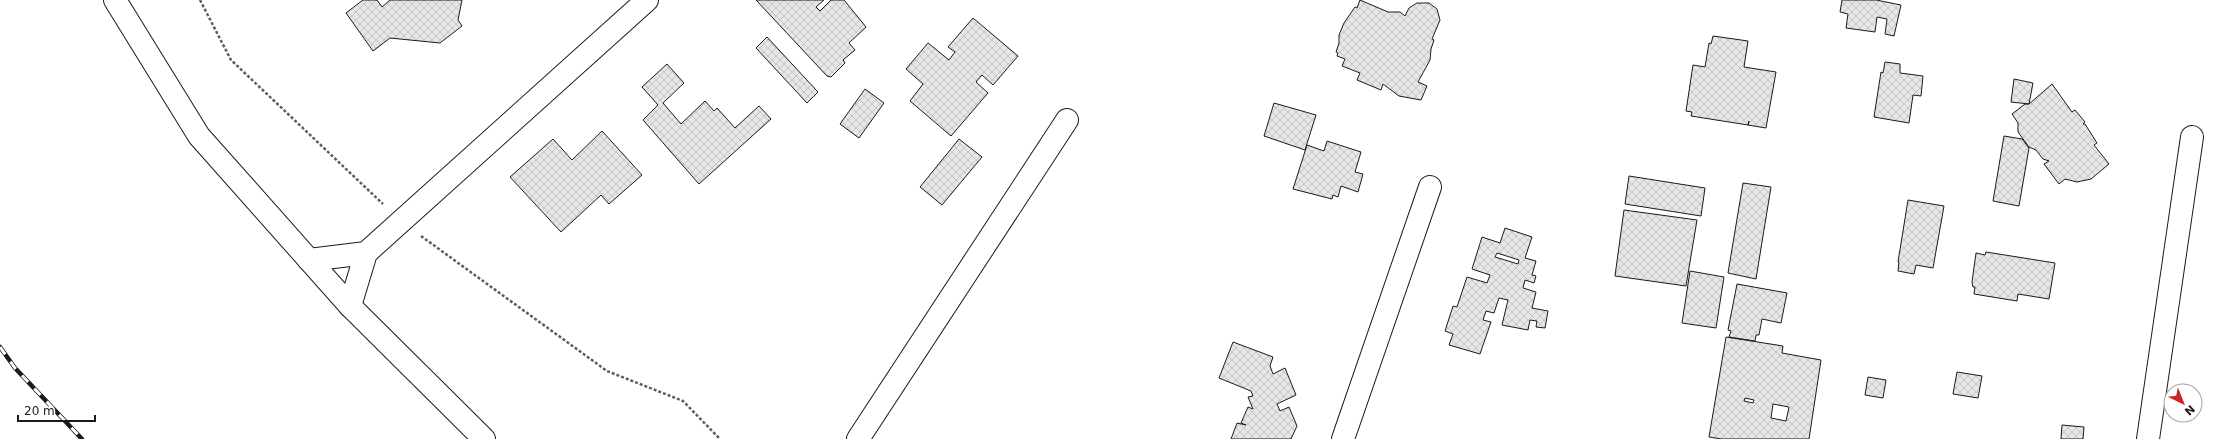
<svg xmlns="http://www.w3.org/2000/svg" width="2219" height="439" font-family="'DejaVu Sans',sans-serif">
  <defs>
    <pattern id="building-cross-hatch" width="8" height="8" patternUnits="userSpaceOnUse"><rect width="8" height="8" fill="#e6e6e6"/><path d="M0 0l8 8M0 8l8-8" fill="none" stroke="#c5c5c5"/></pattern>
  </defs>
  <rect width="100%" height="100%" fill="#fff"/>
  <!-- building -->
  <path fill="url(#building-cross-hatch)" stroke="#1a1a1a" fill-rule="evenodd" d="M363,0H377L382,7L390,0H462L458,20L462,26L440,43L390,38L373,51L346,13Z
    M756,0H824L816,7L820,11L831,0H844L866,27L849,43L855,50L843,60L845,63L831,77L827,76Z
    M1360,0L1388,12H1400L1405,16L1409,8L1417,3H1429L1437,9L1440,20L1432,39L1434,40L1431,49L1430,60L1418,82L1427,86L1421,100L1399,96L1383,84L1381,90L1357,80L1360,73L1342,66L1345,59L1337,56L1338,53L1336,52L1339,43V35L1344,23L1355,7L1357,8Z
    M1842,0H1876L1901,5L1894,36L1885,34L1887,19L1877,17L1875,32L1846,28L1848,14L1840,12Z
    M973,18L1018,56L993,85L982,75L976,82L988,93L951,136L910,101L923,84L906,69L928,43L949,60L955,52L948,47Z
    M1713,36L1748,41L1744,67L1776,72L1766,128L1748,125L1749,121L1748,125L1691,116L1692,112L1686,111L1693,65L1705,67L1709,43L1711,44Z
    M767,37L818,92L807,103L756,48Z
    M1885,62L1900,64V73L1923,76L1921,96L1913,95L1909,123L1874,117L1881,72L1883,73Z
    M667,64L684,83L663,103L681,124L705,101L714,111L717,108L735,128L759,106L771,119L699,184L643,120L658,105L642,87Z
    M2014,79L2033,83L2029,104L2011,102Z
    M2052,84L2072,112L2075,110L2085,122L2083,124H2085L2097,143L2094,145L2109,164L2091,179L2077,182L2065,179L2059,184L2044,164L2049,161L2043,159L2036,150L2029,147L2018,132V123L2012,114L2025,104H2029Z
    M865,89L884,103L859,138L840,124Z
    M1274,103L1316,115L1305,150L1264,136Z
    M602,131L642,175L609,204L601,195L561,232L510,177L553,139L572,160Z
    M2004,136L2022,139L2029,148L2019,206L1993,201Z
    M959,139L982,157L942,205L920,187Z
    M1327,141L1361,152L1355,172L1363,174L1358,192L1341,186L1338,197L1333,195L1332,199L1293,189L1307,145L1324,151Z
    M1629,176L1705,188L1701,216L1625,204Z
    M1743,183L1771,187L1756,279L1728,273Z
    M1908,200L1944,206L1933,268L1916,265L1914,274L1898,271L1899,262H1898Z
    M1624,210L1697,220L1686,286L1615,276Z
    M1505,228L1532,237L1525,258L1536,261L1532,275L1536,276L1534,283L1525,280L1523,288L1536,292L1532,308L1548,311L1545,328L1536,327L1537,321L1530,320L1528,330L1502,325L1508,300L1499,298L1494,313L1486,311L1483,320L1491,322L1480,354L1449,345L1453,334L1445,331L1453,306L1457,307L1467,277L1487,283L1490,275L1472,269L1482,237L1500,243ZM1497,253L1519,260L1518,264L1495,257Z
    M1986,252L2055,263L2049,299L2018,294L2017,301L1974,294L1975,287H1973L1972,282L1976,253L1985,255Z
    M1690,271L1724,277L1716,328L1682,323Z
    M1737,284L1787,293L1781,323L1762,319L1759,335H1756L1755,341L1729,337L1731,331L1728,330Z
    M1726,337L1783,346L1782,353L1821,360L1809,439H1722L1709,437ZM1745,398L1754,400L1753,403L1744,401ZM1773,404L1789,407L1786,421L1771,418Z
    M1233,342L1273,357L1270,366L1273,374L1285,368L1296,395L1277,404L1280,411L1289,407L1297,426L1291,439H1231L1237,423L1246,425L1241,423L1248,407L1253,409L1248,397L1253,396L1251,391L1219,378Z
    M1957,372L1982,376L1978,398L1953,394Z
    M1868,377L1886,380L1883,398L1865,395Z
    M2062,425L2084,427L2083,439H2061Z"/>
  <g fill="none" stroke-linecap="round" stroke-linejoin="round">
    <!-- minor casing -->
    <g stroke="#1a1a1a" stroke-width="24">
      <path id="minor" d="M309,260L366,253
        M350,306L366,253L647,0
        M858,439L1067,120
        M1343,439L1430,187
        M2148,439L2192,137"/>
    </g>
    <!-- tertiary casing -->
    <g stroke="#1a1a1a" stroke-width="24">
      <path id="tertiary" d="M115,0L199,136L350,306L484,439"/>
    </g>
    <!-- path -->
    <path stroke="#5f5f5f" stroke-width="2.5" stroke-dasharray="3 2" stroke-linecap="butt" d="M200,0L231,60L383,204
      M421,236L607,371L683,401L720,439"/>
    <!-- minor -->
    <use href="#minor" stroke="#fff" stroke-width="22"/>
    <!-- tertiary -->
    <use href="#tertiary" stroke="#fff" stroke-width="22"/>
    <!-- rail casing -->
    <g stroke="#1a1a1a" stroke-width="4.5">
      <path id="rail" d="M0,347L15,368L82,439"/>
    </g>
    <!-- rail -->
    <use href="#rail" stroke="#fff" stroke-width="3" stroke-dasharray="9" stroke-linecap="butt"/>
  </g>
  <!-- north arrow -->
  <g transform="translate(2183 403) rotate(137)"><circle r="19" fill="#ffffff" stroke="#a3a3a3"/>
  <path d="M0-3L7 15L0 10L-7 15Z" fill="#c62828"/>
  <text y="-6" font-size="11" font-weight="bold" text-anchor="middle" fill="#1a1a1a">N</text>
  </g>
  <!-- scale -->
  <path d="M18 415v6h77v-6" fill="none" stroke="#1a1a1a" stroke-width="2"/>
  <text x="24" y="415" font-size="12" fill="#1a1a1a" stroke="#ffffff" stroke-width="3" paint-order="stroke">20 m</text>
</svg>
